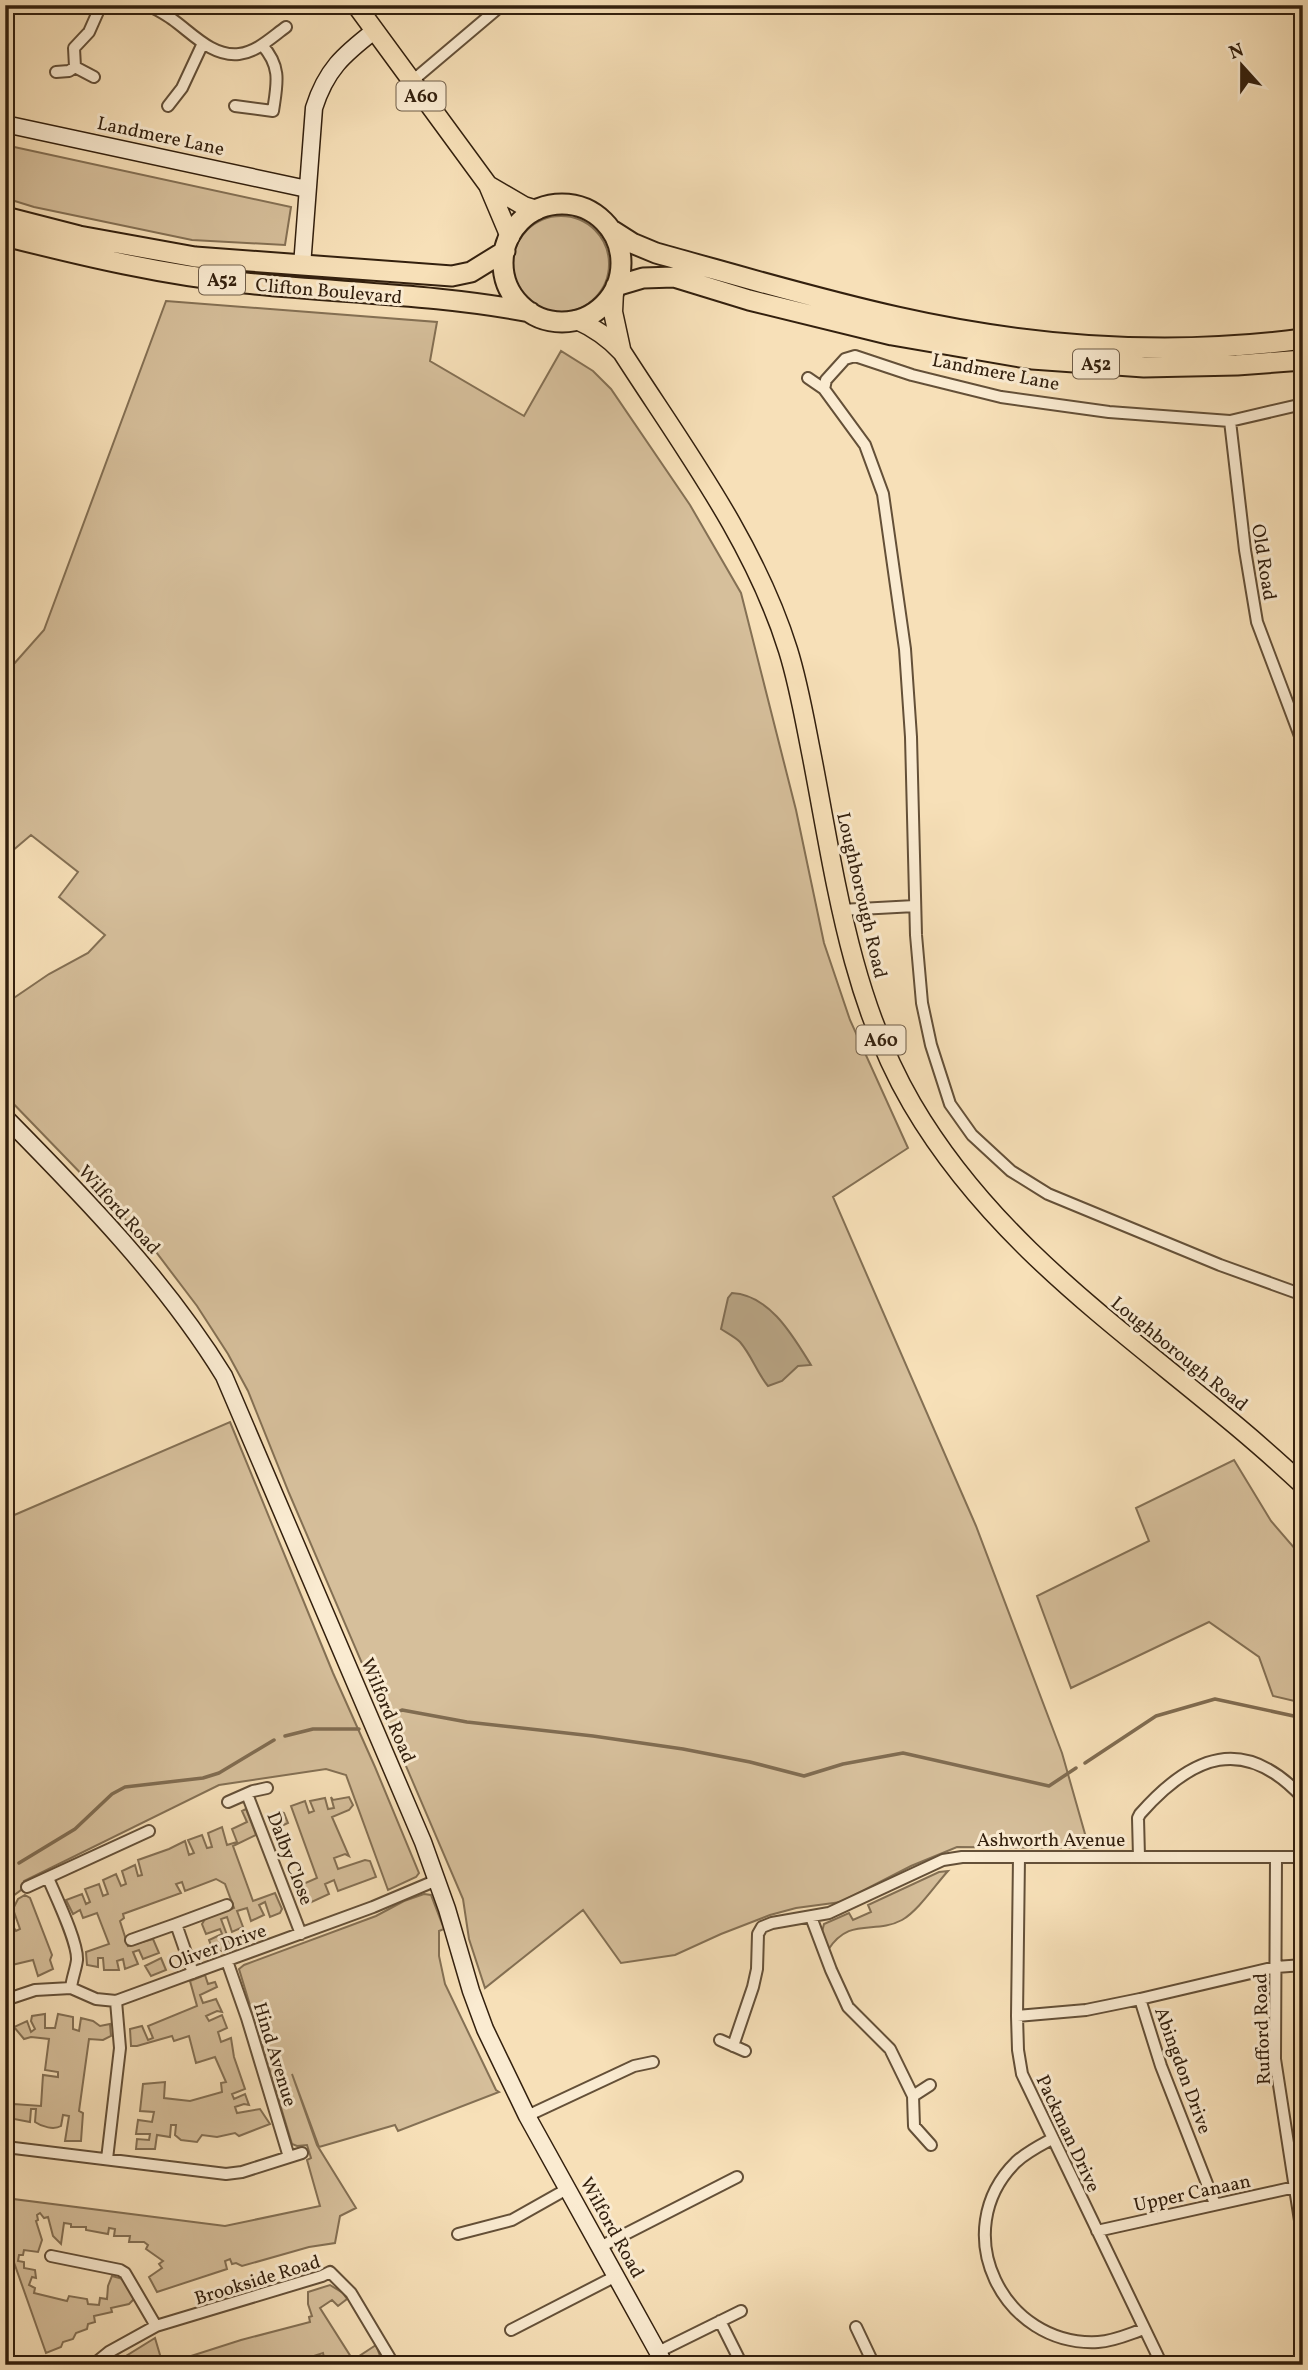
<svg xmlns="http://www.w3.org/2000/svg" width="1308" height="2370" font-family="Vollkorn,serif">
  <rect width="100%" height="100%" fill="#f7e0b8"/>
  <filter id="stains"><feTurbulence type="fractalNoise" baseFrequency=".00286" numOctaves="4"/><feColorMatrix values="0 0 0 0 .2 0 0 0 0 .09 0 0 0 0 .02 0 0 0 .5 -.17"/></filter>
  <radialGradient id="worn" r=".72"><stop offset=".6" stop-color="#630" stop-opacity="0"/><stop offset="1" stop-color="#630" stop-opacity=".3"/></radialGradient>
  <!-- green -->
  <path fill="#d6bf9b" stroke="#847054" stroke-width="2" d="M5,145L291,207L285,245L192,240L34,207L5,198Z
    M513 264a48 48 0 1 1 96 0a48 48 0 1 1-96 0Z
    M166,301L437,322L430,361L524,416L561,351L593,371L611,389L690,505L741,593L796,810L824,943L850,1020L908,1148L833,1197L976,1526L1062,1753L1089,1848L957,1847L911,1866L841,1902L796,1908L770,1915L721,1934L675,1955L621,1963L583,1910L485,1988L469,1939L463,1899L289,1493L248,1391L228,1354L197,1306L153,1248L5,1095V1004L49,974L88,953L105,935L59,897L78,872L31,835L5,857V674L44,630Z
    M230,1422L333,1673L375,1767L419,1873L416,1877L388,1890L346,1775L326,1769L219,1785L24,1881L25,1887L5,1902V1519Z
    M1234,1460L1271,1521L1303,1558V1703L1273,1696L1259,1657L1209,1622L1071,1688L1037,1596L1149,1541L1136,1508Z
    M331,1797L333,1800L349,1797L353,1805L349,1810L332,1817L349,1856L345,1854L334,1858L338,1869L365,1860L370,1861L376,1877L338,1891L334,1880L325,1884L329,1894L303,1906L294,1888L317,1878L291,1806L305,1801L309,1813L314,1811L310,1801L325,1798L328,1809L334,1808Z
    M246,1809L256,1835L233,1846L253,1901L275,1893L282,1909L280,1913L270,1917L265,1902L259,1905L264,1915L251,1921L247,1908L237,1911L243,1927L232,1932L227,1917L221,1919L230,1943L228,1949L214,1953L209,1940L222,1934L220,1929L206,1934L202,1924L205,1919L234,1908L225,1884L216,1879L185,1891L182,1882L176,1884L181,1893L123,1914L124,1918L120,1921L128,1946L153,1939L159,1953L143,1959L139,1950L133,1952L138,1964L125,1969L123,1959L117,1961L119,1970H104L103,1958H98V1967L87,1965L86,1952L109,1944L97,1913L83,1918L80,1910L73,1914L66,1900L82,1894L86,1904L90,1902L85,1889L99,1884L103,1896L108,1894L103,1880L116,1874L121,1886L126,1884L122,1871L135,1865L138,1876L142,1875L138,1860L169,1849L185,1841L189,1855L194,1853L188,1840L202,1835L207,1848L212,1847L208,1833L222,1827L227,1845L237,1842L232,1829L247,1822L242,1811Z
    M281,1812L284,1813L288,1823L273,1830L267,1817Z
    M948,1871C936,1884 918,1911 902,1920C874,1935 850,1916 828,1950L822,1932L824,1924L849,1913L853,1920L871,1912L868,1905L939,1872Z
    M424,1894L431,1895L444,1929L439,1931V1956L445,1984L496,2090L499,2092L398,2131L395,2125L319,2147L292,2074L317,2145L356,2208L340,2216L335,2243L309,2247L242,2266L236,2263L232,2264L230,2259L225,2261L227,2269L157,2292L149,2277L162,2268L159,2264L163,2261L146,2249L148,2245L144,2242H129L130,2236H114L115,2229L109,2228L108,2234L86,2230V2227H71V2224L64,2223L61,2244L53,2236L48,2217L44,2218L40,2213L37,2215L38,2220L36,2221L42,2240L38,2252L24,2250L23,2255H19L18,2261L24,2262V2268L35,2270L36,2278L32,2277L29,2285L35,2288L34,2293L67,2301L69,2296L87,2299L88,2304L99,2305L100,2298L107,2299L108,2286L112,2276L123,2279L134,2299L129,2304L111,2308L112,2312L94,2316L95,2322L88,2324L87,2329L76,2333L73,2339L63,2342L61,2347L46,2353L5,2237V2198L225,2226L320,2206L307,2160L311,2158L307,2145L297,2146L292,2144L239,1969L244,1965L376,1916L404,1901Z
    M25,1895L30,1898L52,1955L50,1960L53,1969L38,1976L33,1960L12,1965L5,1970V1931L14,1928L16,1931L20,1929L13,1909L18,1899Z
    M161,1958L166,1970L151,1976L145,1966Z
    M205,1975L208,1984L215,1982L217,1987L200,1995L203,2003L216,1999L222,2012L217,2011L206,2016L209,2021L222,2015L227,2028L218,2032L221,2042L231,2038L234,2057L245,2089L232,2094L234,2099L245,2094L249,2105L244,2104L235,2107L237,2113L260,2109L270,2124L239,2136L235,2133L217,2137L202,2135L197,2142L181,2140L175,2135L176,2125H171L170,2137L157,2135L155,2149H136L137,2139L149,2140L150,2134H136L138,2120L152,2122L154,2112L140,2111L143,2084L165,2082L164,2098L190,2101L222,2092L221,2083L226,2082L215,2057L196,2063L189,2036L174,2041L172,2036L137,2046H131L130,2029L142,2026L148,2040L153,2038L148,2026L197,2006L190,1981Z
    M45,2014V2028H55L58,2014L73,2017V2029L79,2031L81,2018L93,2021L100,2026L110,2024L111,2036L103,2040L89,2039L79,2111L83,2113L81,2141H65L69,2116L63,2115L61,2126C54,2130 42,2127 35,2122L36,2109H31L30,2122L14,2119V2104L41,2106L43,2075L58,2077V2072L45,2070L49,2039L31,2037L24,2039L14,2027L27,2021L31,2032L35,2029L31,2021L32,2016Z
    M330,2285L343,2293L347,2299L338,2306L332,2300L320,2308L353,2360L376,2345L380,2356L378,2360L365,2365H326L323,2353L286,2365H146L144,2361L128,2365L126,2356L155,2338L163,2365L241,2340L310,2322L309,2317L312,2316L308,2304V2292Z"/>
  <!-- water -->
  <path fill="#b49f7e" stroke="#806c51" stroke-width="2" d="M732,1293C770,1295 793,1336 811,1365L798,1366L782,1381L768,1386C757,1373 752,1356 740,1342C735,1337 727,1333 721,1329L728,1298Z"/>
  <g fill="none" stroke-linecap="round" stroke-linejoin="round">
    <!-- stream -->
    <path stroke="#806c51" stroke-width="3.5" d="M384,1719L402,1710L467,1722L593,1736L683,1749L750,1762L804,1776L843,1764L903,1753L1049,1786L1076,1768
      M285,1736L313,1729H359
      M1085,1763L1156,1716L1215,1699L1303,1718
      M19,1863L75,1829L112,1794L125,1787L203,1778L219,1773L274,1740
      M5,1873L8,1870"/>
    <!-- street casing -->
    <g stroke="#645038" stroke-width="14">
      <path id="street" d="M149,5C157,10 165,14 172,19C192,33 212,57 239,54C257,52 272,37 286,27
        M75,67L74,48L89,32L101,5
        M56,72L69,71L75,67L94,77
        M411,82L502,5
        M168,106L182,88L203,43
        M235,106L273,111C277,84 282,67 262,45
        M808,378L824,389L826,380L845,359L855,356L912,375L1001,397L1109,412L1230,421L1303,404
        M824,389L865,445L883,494L905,649L911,737L916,935L922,1003L931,1045L950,1104L972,1135L1011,1171L1048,1194L1220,1265L1303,1295
        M1230,421L1245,550L1257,622L1303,744
        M841,910L915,906
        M247,1794L301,1934
        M228,1802L253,1791L267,1788
        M1019,1857L1017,2016L1018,2050L1022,2074L1162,2365
        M1139,1857L1138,1818L1140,1814C1192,1755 1244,1734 1303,1798
        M1276,1857L1275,2059L1303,2240
        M48,1878C56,1897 78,1942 77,1960C76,1969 72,1978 71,1988
        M27,1887L149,1831
        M811,1917L831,1970L848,2007L890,2049L913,2096L914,2126L931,2145
        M131,1940L176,1924
        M227,1961L247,2018L289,2157
        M193,1973L176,1924L227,1905
        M5,2000L35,1990L71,1988L96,1999L116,2001L373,1907L437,1880
        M1017,2016L1086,2010L1140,1999
        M720,2040L745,2051
        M733,2046L753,1987L757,1969L758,1934L762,1927L772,1923L829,1913L943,1860L962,1857H1303
        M913,2096L930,2085
        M527,2116L634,2066L653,2062
        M1052,2139C1039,2146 1027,2152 1016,2162C946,2231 1003,2347 1098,2342C1115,2341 1129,2334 1144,2329
        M14,2148L226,2174L242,2172L302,2153
        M107,2159L120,2048L116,2001
        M1215,2204L1161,2066L1140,1999L1276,1967L1303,1965
        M1097,2231L1295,2187
        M458,2234L512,2220L567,2189
        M600,2247L737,2177
        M51,2256L120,2270L125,2273L156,2326
        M720,2321L742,2365
        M856,2327L874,2365
        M511,2330L616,2276
        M658,2352L741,2311
        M93,2365L109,2352L156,2326L322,2276L330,2272L351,2293L394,2365"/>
    </g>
    <!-- secondary casing -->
    <g stroke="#33200e" stroke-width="19">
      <path id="secondary" d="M5,124L307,189
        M302,266L314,108C326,70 343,55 374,31
        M5,1117C84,1197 165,1280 224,1376L423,1842L447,1909L471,1991L485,2029L527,2116L665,2365"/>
    </g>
    <!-- primary casing -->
    <g stroke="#33200e" stroke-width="21">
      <path id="primary" d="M356,5L488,185L510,237
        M488,185L524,206L537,210
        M614,291L613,312L621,349
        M577,320C595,328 608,337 622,352C683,447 754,541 788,650C799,685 805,722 812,757C835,876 850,998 912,1104C1008,1268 1169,1358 1303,1485"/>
    </g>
    <!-- highway casing -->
    <g stroke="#33200e" stroke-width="23">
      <path id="highway" d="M503 263a59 59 0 1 1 118 0a59 59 0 1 1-118 0Z
        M5,217L79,236L195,257L452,276L471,272L505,251
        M610,229L632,243L656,253C736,275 816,299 897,317C1030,347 1168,357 1303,339
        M5,236C84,256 164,275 245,283C340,293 436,294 530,312
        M616,286L643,278L674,277L749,300L892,335L1032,359L1144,367L1237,365L1303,360"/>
    </g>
    <!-- street -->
    <use href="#street" stroke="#faebd1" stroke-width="10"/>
    <!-- secondary -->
    <use href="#secondary" stroke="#faebd1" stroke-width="16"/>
    <!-- primary -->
    <use href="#primary" stroke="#f7e0b8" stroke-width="18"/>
    <!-- highway -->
    <use href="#highway" stroke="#f7e0b8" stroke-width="19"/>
  </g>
  <g text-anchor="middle" stroke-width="6" stroke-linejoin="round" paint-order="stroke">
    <!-- shield labels -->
    <g fill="#faebd1" stroke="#6f5d48" stroke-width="2">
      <rect x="396.5" y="81.5" width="49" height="29" rx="5"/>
      <rect x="199" y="265.5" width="46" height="29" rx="5"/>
      <rect x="1073" y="349.5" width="46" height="29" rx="5"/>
      <rect x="856.5" y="1025.5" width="49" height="29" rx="5"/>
    </g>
    <g font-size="18" font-weight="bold" fill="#33200e">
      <text x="421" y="102">A60</text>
      <text x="222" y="286">A52</text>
      <text x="1096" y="370">A52</text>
      <text x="881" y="1046">A60</text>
    </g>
    <!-- street labels -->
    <g font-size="19" fill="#33200e" stroke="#faebd1">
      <text transform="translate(161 135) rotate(12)" y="7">Landmere Lane</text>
      <text transform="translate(329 290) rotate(5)" y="7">Clifton Boulevard</text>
      <text transform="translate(996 371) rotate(11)" y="7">Landmere Lane</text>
      <text transform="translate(1265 562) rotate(81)" y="7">Old Road</text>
      <text transform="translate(863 895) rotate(77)" y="7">Loughborough Road</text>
      <text transform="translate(120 1209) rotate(48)" y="7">Wilford Road</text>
      <text transform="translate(1180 1353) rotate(39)" y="7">Loughborough Road</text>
      <text transform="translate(389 1710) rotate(67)" y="7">Wilford Road</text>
      <text x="1051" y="1846">Ashworth Avenue</text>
      <text transform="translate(291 1858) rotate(69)" y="7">Dalby Close</text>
      <text transform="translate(217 1946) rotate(-20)" y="7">Oliver Drive</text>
      <text transform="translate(1261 2029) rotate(-92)" y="7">Rufford Road</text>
      <text transform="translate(276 2054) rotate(73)" y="7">Hind Avenue</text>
      <text transform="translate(1184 2070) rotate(70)" y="7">Abingdon Drive</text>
      <text transform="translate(1069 2133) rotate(65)" y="7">Packman Drive</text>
      <text transform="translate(1192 2192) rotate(-12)" y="7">Upper Canaan</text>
      <text transform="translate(613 2227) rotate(61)" y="7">Wilford Road</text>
      <text transform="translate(257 2279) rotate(-17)" y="7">Brookside Road</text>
    </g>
  </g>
  <!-- margin -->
  <rect width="1308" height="2370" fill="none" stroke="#f7e0b8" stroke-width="28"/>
  <rect x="7" y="7" width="1294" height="2356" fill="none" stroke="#33200e" stroke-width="3.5"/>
  <rect x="14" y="14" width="1280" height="2342" fill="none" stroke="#33200e" stroke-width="2"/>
  <!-- north arrow -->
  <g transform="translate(1242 66) rotate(339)" stroke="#faebd1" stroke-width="5" paint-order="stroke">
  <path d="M0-5L12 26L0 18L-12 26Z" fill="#33200e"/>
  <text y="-10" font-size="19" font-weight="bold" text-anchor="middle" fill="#33200e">N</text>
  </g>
  <rect width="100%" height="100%" filter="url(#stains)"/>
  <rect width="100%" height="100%" fill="url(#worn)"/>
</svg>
